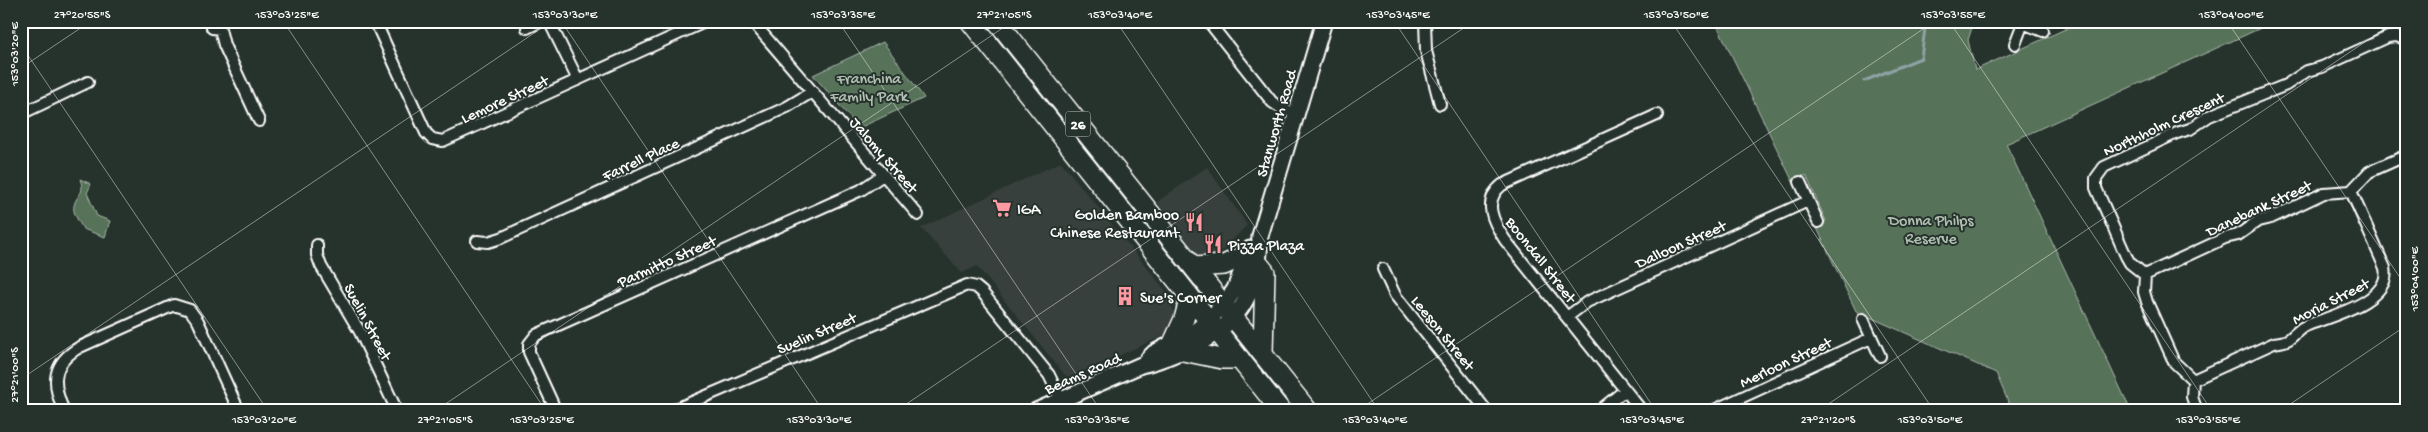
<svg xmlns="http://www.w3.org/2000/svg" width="2428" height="432" font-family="'Gochi Hand',sans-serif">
  <rect width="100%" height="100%" fill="#26332d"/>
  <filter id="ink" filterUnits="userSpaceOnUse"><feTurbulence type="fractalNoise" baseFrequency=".02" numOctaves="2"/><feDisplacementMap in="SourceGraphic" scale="10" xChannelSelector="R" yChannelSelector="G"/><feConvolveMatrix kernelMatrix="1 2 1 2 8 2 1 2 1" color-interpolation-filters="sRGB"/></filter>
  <g filter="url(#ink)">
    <!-- built -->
    <path fill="#39403e" d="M1061,162L1169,295L1174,313L1167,334L1070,377L1065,375L977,266L962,273L921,228Z
      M1207,167L1247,225L1216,257L1197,255L1157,202Z"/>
    <!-- green -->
    <path fill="#567259" stroke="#aab8ac" d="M1715,21H1974L1968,40L1975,70L2083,21H2276L2006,144L2131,411H2012L1996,373L1856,311L1816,226L1826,221L1806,175L1793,182Z
      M883,42L924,98L859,128L813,75Z
      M80,179L91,184L87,193L97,216L110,221L105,237L83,229C80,223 72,213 74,206C76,194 86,195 80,179Z"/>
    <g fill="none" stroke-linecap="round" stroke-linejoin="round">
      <!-- stream -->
      <path stroke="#8ea3a6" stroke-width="3" d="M1864,81L1921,58L1926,21"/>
      <!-- street casing -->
      <g stroke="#fff" stroke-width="14">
        <path id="street" d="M375,21L426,133L432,139L443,141L707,21
          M549,21L578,80
          M752,21L918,215
          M1208,21L1272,102L1281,108L1296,114
          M1425,21L1426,51L1440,104
          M212,28L220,29L224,45L259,121
          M527,28L541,21
          M2015,44L2023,23L2043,31
          M21,114L88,82
          M1800,182L1818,222
          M477,241L488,242L501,238L787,107L812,92
          M317,245V255L321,266L360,332L397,411
          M1383,269L1395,295L1487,411
          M2145,275L2225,238L2238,235L2258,221L2271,218L2324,193L2351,191L2369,172L2407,155
          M1567,317L1587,302L1808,201
          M1863,319L1880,356
          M2193,380L2274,343C2279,342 2284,342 2289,339C2295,335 2300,327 2308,325C2331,316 2392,301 2385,268L2351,191
          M64,411C51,383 52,363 80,347L174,305L190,310L198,321L239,411
          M556,411L529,352V344L536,335L861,190L883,175
          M671,411L967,285L976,287L982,292L1049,375L1061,400
          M1599,411L1625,390
          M1642,411L1505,240C1493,222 1482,201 1502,185L1657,115
          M1712,411L1871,338
          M2197,411L2192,397L2193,380L2174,362L2147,302L2144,292L2145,275L2130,263L2126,256L2096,188V178L2104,167L2177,133L2190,129L2209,116L2286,85L2307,71L2322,67L2388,37L2397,36L2407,40"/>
      </g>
      <!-- secondary casing -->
      <g stroke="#fff" stroke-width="19">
        <path id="secondary" d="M1148,359L1154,353L1197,330L1224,305L1235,289L1250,249
          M1036,411L1141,365C1157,362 1170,356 1185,350C1238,327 1259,294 1260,236L1324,21"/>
      </g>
      <!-- highway casing -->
      <g stroke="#fff" stroke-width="22">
        <path id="highway" d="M970,21L1281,411
          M997,21L1308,411
          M1257,262L1265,272L1263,353
          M1194,267L1224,265L1247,254
          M1173,343L1184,319L1190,297
          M1183,351L1222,359H1240"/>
      </g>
      <!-- street -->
      <use href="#street" stroke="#26332d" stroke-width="10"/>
      <!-- secondary -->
      <use href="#secondary" stroke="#26332d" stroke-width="15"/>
      <!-- highway -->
      <use href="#highway" stroke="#26332d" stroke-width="19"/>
    </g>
  </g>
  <!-- ticks -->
  <path fill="none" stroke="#fff" stroke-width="1" stroke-opacity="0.45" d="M283,21L546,411M561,21L823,411M838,21L1101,411M1116,21L1379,411M1394,21L1656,411M1671,21L1934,411M1949,21L2212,411M2227,21L2407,288M21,45L268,411M21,68L91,21M21,379L552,21M435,411L1013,21M896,411L1474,21M1357,411L1935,21M1818,411L2396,21M2280,411L2407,325"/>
  <!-- icons -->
  <defs>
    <g id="supermarket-bare" transform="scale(1.5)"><path d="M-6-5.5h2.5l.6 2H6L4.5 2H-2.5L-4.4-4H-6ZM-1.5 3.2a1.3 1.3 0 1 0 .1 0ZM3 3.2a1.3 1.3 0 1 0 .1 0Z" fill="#ff9aa2" stroke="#26332d" stroke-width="2.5" paint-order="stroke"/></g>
    <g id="restaurant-bare" transform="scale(1.5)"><path d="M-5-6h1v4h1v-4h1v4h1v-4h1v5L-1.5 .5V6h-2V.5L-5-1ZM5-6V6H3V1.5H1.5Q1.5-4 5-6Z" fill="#ff9aa2" stroke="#26332d" stroke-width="2.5" paint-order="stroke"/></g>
    <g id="building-bare" transform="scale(1.5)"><path d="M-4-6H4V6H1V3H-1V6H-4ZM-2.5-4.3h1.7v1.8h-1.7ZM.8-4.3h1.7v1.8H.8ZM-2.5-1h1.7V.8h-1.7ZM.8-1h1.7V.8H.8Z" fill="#ff9aa2" stroke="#26332d" stroke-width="2.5" paint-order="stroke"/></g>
  </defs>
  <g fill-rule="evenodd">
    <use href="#supermarket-bare" x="1002" y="208"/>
    <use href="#restaurant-bare" x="1194" y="222"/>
    <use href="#restaurant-bare" x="1213" y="244"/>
    <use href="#building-bare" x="1125" y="296"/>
  </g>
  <g text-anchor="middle" stroke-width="4" stroke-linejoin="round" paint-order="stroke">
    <!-- shield labels -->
    <rect fill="#26332d" stroke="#bec2c0" stroke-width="1" x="1065.5" y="111.5" width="25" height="25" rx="4"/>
    <g font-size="15" font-weight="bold" fill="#fff">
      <text x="1078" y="129">26</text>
    </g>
    <!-- park labels -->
    <g font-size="16" fill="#b3c0b4" stroke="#26332d">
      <text x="869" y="83">Franchina<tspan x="869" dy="18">Family Park</tspan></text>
      <text x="1931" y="225">Donna Philps<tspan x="1931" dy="18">Reserve</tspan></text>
    </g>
    <!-- street labels -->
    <g font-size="16" fill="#fff" stroke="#26332d">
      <text transform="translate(504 98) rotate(-25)" y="6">Lemore Street</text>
      <text transform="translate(1275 123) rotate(-74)" y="6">Stanworth Road</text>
      <text transform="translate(2163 123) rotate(-25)" y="6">Northholm Crescent</text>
      <text transform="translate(885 154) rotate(49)" y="6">Jalomy Street</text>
      <text transform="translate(640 158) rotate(-25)" y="6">Farrell Place</text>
      <text transform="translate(2258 207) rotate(-25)" y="6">Danebank Street</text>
      <text transform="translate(1680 243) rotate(-24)" y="6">Dalloon Street</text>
      <text transform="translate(1542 259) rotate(52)" y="6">Boondall Street</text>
      <text transform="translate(666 260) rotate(-24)" y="6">Parmitto Street</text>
      <text transform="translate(2330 300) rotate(-27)" y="6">Moria Street</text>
      <text transform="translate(369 321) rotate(62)" y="6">Suelin Street</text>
      <text transform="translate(816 332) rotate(-23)" y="6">Suelin Street</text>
      <text transform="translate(1444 332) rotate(51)" y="6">Leeson Street</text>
      <text transform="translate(1785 361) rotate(-25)" y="6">Merloon Street</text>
      <text transform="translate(1082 372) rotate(-24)" y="6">Beams Road</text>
    </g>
    <!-- poi labels -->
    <g font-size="16" fill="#fff" stroke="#26332d" text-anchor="start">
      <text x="1017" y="214">IGA</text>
      <text x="1179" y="219" text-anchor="end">Golden Bamboo<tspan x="1179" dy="18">Chinese Restaurant</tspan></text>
      <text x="1228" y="250">Pizza Plaza</text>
      <text x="1140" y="302">Sue's Corner</text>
    </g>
  </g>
  <!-- margin -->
  <rect width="2428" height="432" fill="none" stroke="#26332d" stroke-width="55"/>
  <rect x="28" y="28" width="2372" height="376" fill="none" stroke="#fff" stroke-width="2"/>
  <g font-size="12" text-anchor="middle" fill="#fff">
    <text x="82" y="18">27°20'55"S</text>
    <text x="287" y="18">153°03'25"E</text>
    <text x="565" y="18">153°03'30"E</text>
    <text x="843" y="18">153°03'35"E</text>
    <text x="1004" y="18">27°21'05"S</text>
    <text x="1120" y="18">153°03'40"E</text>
    <text x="1398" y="18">153°03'45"E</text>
    <text x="1676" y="18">153°03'50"E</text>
    <text x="1953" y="18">153°03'55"E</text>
    <text x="2231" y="18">153°04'00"E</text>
    <text transform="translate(14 54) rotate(-90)" y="4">153°03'20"E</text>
    <text transform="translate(2414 279) rotate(-90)" y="4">153°04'00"E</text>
    <text transform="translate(14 375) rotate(-90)" y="4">27°21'00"S</text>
    <text x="264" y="423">153°03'20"E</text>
    <text x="445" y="423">27°21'05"S</text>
    <text x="542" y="423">153°03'25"E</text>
    <text x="819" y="423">153°03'30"E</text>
    <text x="1097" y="423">153°03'35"E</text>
    <text x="1375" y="423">153°03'40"E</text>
    <text x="1652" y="423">153°03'45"E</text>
    <text x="1828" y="423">27°21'20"S</text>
    <text x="1930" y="423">153°03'50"E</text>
    <text x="2208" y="423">153°03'55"E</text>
  </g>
</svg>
